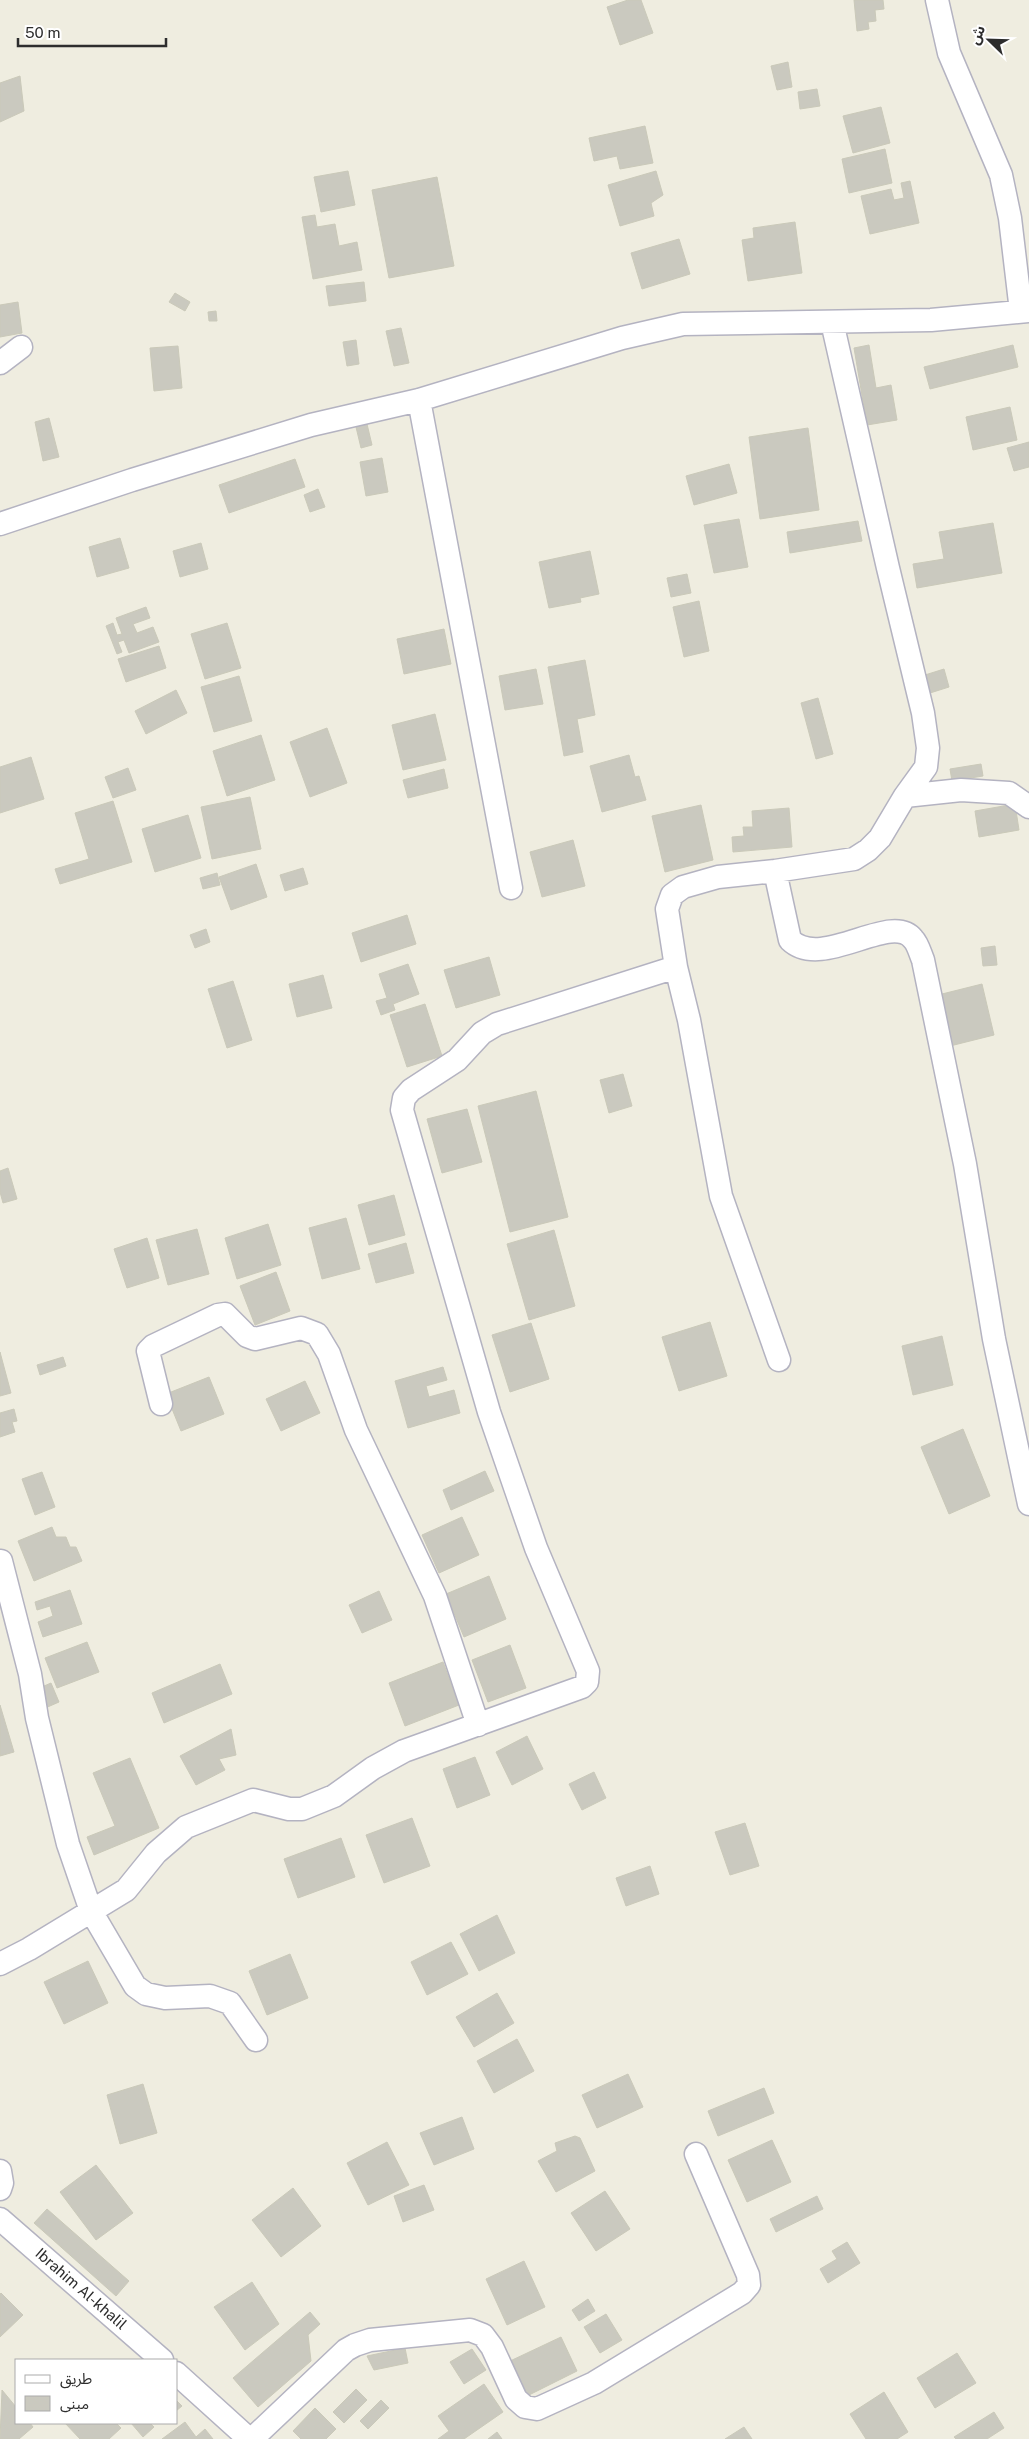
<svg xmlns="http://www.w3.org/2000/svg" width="1029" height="2439" font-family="'Public Sans','Noto Sans Arabic',sans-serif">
  <rect width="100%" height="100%" fill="#efede0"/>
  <!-- building -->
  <path fill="#cac9bf" stroke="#cac9b9" d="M628,0H641L653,33L620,45L607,7Z
    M854,0H883L884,9L875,10L876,21L868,22L869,29L857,31Z
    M788,62L792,87L777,90L771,66Z
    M20,76L24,111L0,122V83Z
    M817,89L820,106L800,109L798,92Z
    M881,107L890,143L853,153L843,116Z
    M645,126L653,163L620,169L617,156L594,161L589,138Z
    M885,149L892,183L849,193L842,159Z
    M348,171L355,205L321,212L314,177Z
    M656,171L663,195L651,203L654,216L620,226L608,185Z
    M437,177L454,266L389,278L372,190Z
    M910,181L919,223L870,234L861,196L891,189L894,200L904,198L901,183Z
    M315,215L317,227L335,224L339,246L357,242L362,270L313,279L302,217Z
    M795,222L802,273L748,281L742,240L754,238L753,228Z
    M679,239L690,274L642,289L631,253Z
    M364,282L366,301L329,306L326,286Z
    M175,293L190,302L185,311L169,302Z
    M18,302L22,333L0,337V305Z
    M216,311L217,321H209L208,312Z
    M401,328L409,363L394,366L386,331Z
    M356,340L359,364L347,366L343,342Z
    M869,345L876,388L891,385L897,420L867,425L854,348Z
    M1013,345L1018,367L930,389L924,367Z
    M178,346L182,388L154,391L150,348Z
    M1010,407L1017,440L973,450L966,417Z
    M49,418L59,457L43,461L35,422Z
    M367,424L372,445L361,448L356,427Z
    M808,428L819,510L760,519L749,437Z
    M1029,442V467L1014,471L1007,448Z
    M382,458L388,492L366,496L360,462Z
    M295,459L305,487L229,513L219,485Z
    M729,464L737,493L694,505L686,476Z
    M318,489L325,507L310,512L304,495Z
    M739,519L748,567L714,573L704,525Z
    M858,521L862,541L790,553L787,532Z
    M993,523L1002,573L917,588L913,564L944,559L939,532Z
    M120,538L129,568L97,577L89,547Z
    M201,543L208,569L180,577L173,551Z
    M590,551L599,594L580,598L581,602L549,608L539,562Z
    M687,574L691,593L671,597L667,578Z
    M699,601L709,651L684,657L673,607Z
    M146,607L150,618L133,624L137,633L153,627L159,642L129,653L124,640L118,642L122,652L117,654L106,626L113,623L117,635L122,634L116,618Z
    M227,623L241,668L205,679L191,634Z
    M444,629L451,664L404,674L397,639Z
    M159,646L166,668L126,682L118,659Z
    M585,660L595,715L577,719L583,752L564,756L548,667Z
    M536,669L543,704L505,710L499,676Z
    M944,669L949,687L930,693L925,675Z
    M239,676L252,721L214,732L201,687Z
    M176,690L187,713L146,734L135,711Z
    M818,698L833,754L816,759L801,703Z
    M435,714L446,760L403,770L392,725Z
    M327,728L347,783L310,797L290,742Z
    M261,735L275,780L227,796L213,751Z
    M629,755L635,777L639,776L646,800L602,812L590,766Z
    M31,757L44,799L0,813V767Z
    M981,764L983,776L952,781L950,769Z
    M128,768L136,790L113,798L105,777Z
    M444,769L448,788L408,798L403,780Z
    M250,797L261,849L212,859L201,807Z
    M113,801L132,862L60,884L55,869L89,859L75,813Z
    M1015,804L1019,830L979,837L975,811Z
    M701,805L713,860L665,872L652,816Z
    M789,808L792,847L733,852L732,837L744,836L743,827H753L752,811Z
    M188,815L201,858L155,872L142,829Z
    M573,840L585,886L542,897L530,852Z
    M256,864L267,897L231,910L219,877Z
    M303,868L308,884L285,891L280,875Z
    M217,873L220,885L203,889L200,878Z
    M407,915L416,944L361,962L352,933Z
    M206,929L210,942L195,948L190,935Z
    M995,946L997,965L983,966L981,948Z
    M489,957L500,995L456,1008L444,970Z
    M408,964L419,994L393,1004L395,1010L381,1015L376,1001L387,998L379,974Z
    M323,975L332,1008L297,1017L289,984Z
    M233,981L252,1040L227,1048L208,989Z
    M982,984L994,1035L950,1046L938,995Z
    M425,1004L442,1056L407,1067L390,1015Z
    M623,1074L632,1106L609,1113L600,1080Z
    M536,1091L568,1217L510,1232L478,1106Z
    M467,1109L482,1162L442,1173L427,1119Z
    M8,1168L17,1199L3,1203L0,1192V1171Z
    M394,1195L405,1235L369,1245L358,1205Z
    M346,1218L360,1269L322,1279L309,1228Z
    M268,1224L281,1265L237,1279L225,1238Z
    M197,1229L209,1274L168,1285L156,1240Z
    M554,1230L575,1306L529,1320L507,1244Z
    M147,1238L159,1278L127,1288L114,1249Z
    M406,1243L414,1273L376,1283L368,1254Z
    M276,1272L290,1311L255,1325L240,1286Z
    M710,1322L727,1376L679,1391L662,1337Z
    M531,1323L549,1379L510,1392L492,1335Z
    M942,1336L953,1385L913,1395L902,1346Z
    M0,1352L11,1393L0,1396Z
    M63,1357L66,1366L40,1375L37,1365Z
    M443,1367L447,1380L426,1386L429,1397L454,1390L460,1413L408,1428L395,1381Z
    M209,1377L224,1414L181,1431L166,1394Z
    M305,1381L320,1413L281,1431L266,1399Z
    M14,1409L17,1421L12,1422L15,1432L0,1437V1413Z
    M963,1429L990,1496L949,1514L921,1447Z
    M485,1471L494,1491L451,1510L443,1490Z
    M42,1472L55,1507L35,1515L22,1479Z
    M462,1517L479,1555L439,1573L422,1535Z
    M52,1527L56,1537H66L70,1547H76L82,1561L34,1581L18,1541Z
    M489,1576L506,1619L464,1637L446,1594Z
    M70,1590L82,1624L43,1637L38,1622L53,1616L50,1606L37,1610L35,1602Z
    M379,1591L392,1620L362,1633L349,1605Z
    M87,1642L99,1672L57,1688L45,1658Z
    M510,1645L526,1688L488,1702L472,1660Z
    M443,1662L459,1705L405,1726L389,1683Z
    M220,1664L232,1694L164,1723L152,1693Z
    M51,1683L59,1702L43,1709L35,1690Z
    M0,1705L14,1752L0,1756Z
    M231,1729L236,1755L219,1759L225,1770L196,1785L180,1756Z
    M527,1736L543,1769L512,1785L496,1752Z
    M475,1757L490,1795L457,1808L443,1769Z
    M130,1758L159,1828L94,1855L87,1837L115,1826L93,1773Z
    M594,1772L606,1798L582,1810L569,1784Z
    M412,1818L430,1866L384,1883L366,1835Z
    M745,1823L759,1866L730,1875L715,1832Z
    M341,1838L355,1877L298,1898L284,1859Z
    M650,1866L659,1894L626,1906L616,1878Z
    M497,1915L515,1953L479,1971L460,1934Z
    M451,1942L468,1974L427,1995L411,1962Z
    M290,1954L308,1998L267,2015L249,1971Z
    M88,1961L108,2003L64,2024L44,1982Z
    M497,1993L514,2023L474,2047L456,2017Z
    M517,2039L534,2071L494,2093L477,2061Z
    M628,2074L643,2107L597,2128L582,2095Z
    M143,2084L157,2133L120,2144L107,2095Z
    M764,2088L774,2113L718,2136L708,2111Z
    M462,2117L474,2149L434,2165L420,2133Z
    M575,2136L580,2138L595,2171L556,2192L538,2161L557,2151L555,2143Z
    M772,2140L791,2182L747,2202L728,2160Z
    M387,2142L409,2185L368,2205L347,2163Z
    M96,2165L133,2213L96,2240L60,2192Z
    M424,2185L434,2210L403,2222L394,2196Z
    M293,2188L321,2226L281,2257L252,2220Z
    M605,2191L630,2229L596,2251L571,2213Z
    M817,2196L823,2209L776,2232L770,2219Z
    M47,2209L129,2281L116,2296L34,2223Z
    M847,2242L860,2263L828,2283L820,2269L837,2259L832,2251Z
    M524,2261L545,2307L507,2325L486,2279Z
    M252,2282L279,2324L245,2350L214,2307Z
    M1,2293L23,2315L0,2337V2294Z
    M588,2299L595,2311L579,2321L572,2310Z
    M310,2312L320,2324L308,2335L311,2361L258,2407L233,2378Z
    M606,2314L622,2340L600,2353L584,2327Z
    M561,2337L577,2371L525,2397L508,2362Z
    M405,2348L408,2363L374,2370L367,2356Z
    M472,2349L486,2370L464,2384L450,2362Z
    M957,2353L976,2383L935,2408L917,2378Z
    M484,2384L503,2412L464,2439H438L449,2431L438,2416Z
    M356,2389L367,2400L344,2423L333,2412Z
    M2,2390L16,2407V2423H30L33,2427L19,2439H0Z
    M884,2392L908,2432L897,2439H866L850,2414Z
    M176,2400L182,2406L176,2411Z
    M381,2400L389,2408L368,2429L360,2421Z
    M315,2408L336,2429L326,2439H301L293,2431Z
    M994,2412L1004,2428L987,2439H956L954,2437Z
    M185,2422L196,2437L205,2429L213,2439H162Z
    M65,2423H116L121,2428L109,2439H80Z
    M131,2423H150L154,2427L143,2437Z
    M744,2427L752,2439H725Z
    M497,2432L502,2439H488Z"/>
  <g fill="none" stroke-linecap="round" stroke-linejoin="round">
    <!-- minor casing -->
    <g stroke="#b4b3c1" stroke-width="25">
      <path id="minor" d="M937,0L949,53L1001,175L1010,218L1021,311
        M0,363L21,347
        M419,400L511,888
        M0,524L132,480L311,425L419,400L622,338L683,324L931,320L1029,311
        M905,796L961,790L1009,793L1029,807
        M775,871L790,940C822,971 891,911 913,939C918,944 920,953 923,960L965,1164L994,1339L1029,1504
        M676,967L689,1020L721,1196L779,1360
        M161,1404L148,1351L153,1346L218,1315L225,1314L247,1336L255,1339L301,1328L317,1334L329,1354L356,1430L435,1596L478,1725
        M1,1561L30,1674L37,1718L68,1844L91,1911L135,1986L146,1994L165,1998L210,1996L230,2003L256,2040
        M0,1964L29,1949L126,1890L156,1853L186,1827L253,1800L289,1809H302L334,1796L373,1768L404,1751L582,1687L587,1682L588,1671L536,1548L489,1412L402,1110L404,1098L411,1090L457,1060L482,1033L497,1024L676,967L667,909L672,895L683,887L718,877L775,871L854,859L868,850L880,838L905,796L926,767L928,748L923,713L888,568L832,322
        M0,2171L2,2183L0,2189
        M0,2219L162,2360
        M176,2373L249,2439
        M252,2439L346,2350L355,2345L370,2340L470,2330L483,2335L492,2347L516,2399L525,2407L537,2409L594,2383L742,2293L749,2285L748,2275L696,2154"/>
    </g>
    <!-- minor -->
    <use href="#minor" stroke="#fff" stroke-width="22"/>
  </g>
  <g text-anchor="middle" stroke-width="5" stroke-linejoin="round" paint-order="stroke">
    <!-- street labels -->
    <g font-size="15" fill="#2d2d2d" stroke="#fff">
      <text transform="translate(81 2289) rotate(41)" y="5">Ibrahim Al-khalil</text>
    </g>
  </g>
  <!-- legend -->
  <rect x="15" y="2359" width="162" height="65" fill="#ffffff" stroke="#ababab"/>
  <rect x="25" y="2375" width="25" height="8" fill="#ffffff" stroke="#ababab"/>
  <text x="60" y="2384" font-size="15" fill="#2d2d2d">طريق</text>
  <rect x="25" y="2396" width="25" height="15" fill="#cac9bf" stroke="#ababab"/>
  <text x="60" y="2409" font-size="15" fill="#2d2d2d">مبنى</text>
  <!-- north arrow -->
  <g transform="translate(989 40) rotate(293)" stroke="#ffffff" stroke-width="4" paint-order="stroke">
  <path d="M0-4L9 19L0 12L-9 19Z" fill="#2d2d2d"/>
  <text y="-8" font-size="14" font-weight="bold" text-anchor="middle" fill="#2d2d2d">ش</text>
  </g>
  <!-- scale -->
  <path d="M18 38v8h148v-8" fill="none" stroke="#2d2d2d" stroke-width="2.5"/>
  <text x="25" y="38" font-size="15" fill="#2d2d2d" stroke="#ffffff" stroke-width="4" paint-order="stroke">50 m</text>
</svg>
